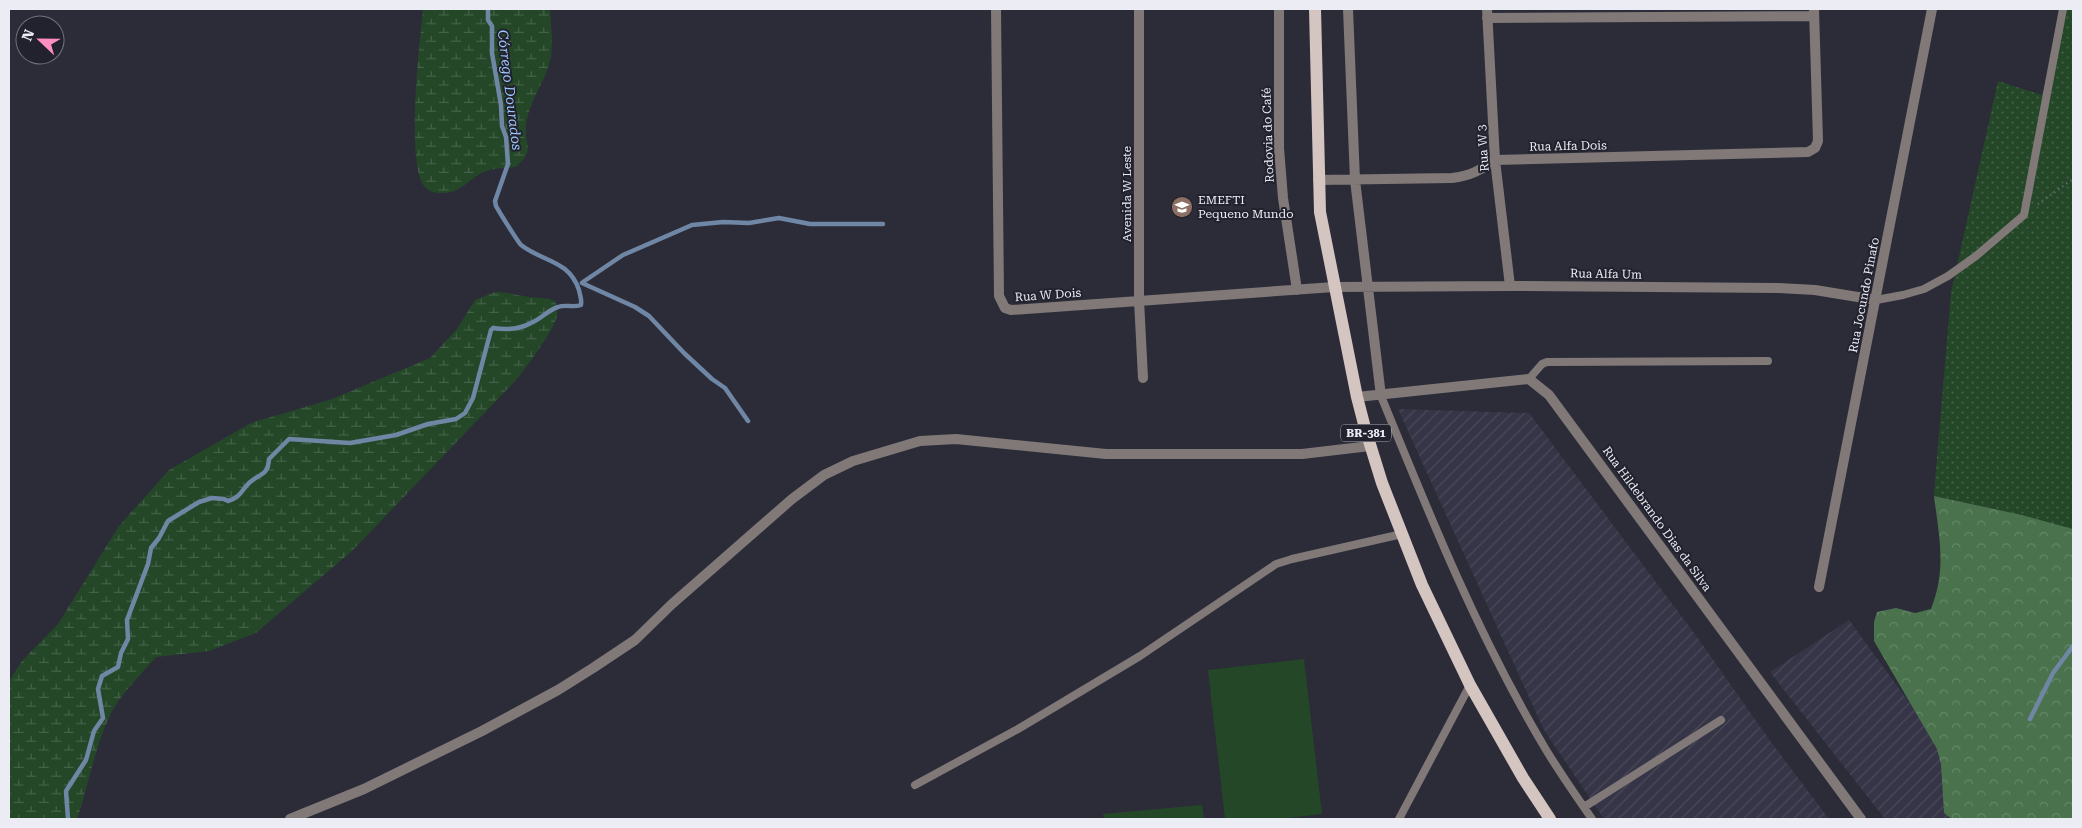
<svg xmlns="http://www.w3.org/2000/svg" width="2082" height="828" font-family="'Roboto Serif',serif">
  <defs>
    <pattern id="industrial-furrows" width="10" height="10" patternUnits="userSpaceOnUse" patternTransform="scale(1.25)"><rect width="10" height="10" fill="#353547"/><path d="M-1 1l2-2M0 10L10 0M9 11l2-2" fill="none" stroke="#494959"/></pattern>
    <pattern id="grass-dots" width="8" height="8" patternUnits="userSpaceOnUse" patternTransform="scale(1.25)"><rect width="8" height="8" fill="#244728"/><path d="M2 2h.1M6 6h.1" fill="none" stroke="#446248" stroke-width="1.8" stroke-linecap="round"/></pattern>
    <pattern id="forest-crowns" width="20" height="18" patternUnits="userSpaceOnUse" patternTransform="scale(1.25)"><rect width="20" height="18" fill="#4a734d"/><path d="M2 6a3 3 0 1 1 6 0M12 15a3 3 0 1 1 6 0" fill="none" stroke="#648767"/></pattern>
    <pattern id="wetland-marsh" width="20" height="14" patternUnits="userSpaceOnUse" patternTransform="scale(1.25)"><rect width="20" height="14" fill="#244728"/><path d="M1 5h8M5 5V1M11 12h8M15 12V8" fill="none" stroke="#446248"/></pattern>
  </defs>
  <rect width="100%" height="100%" fill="#2c2c39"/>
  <!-- industrial -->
  <path fill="url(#industrial-furrows)" d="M1398,409L1529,413L1697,637L1771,742L1829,819H1604L1544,730Z
    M1849,620L1994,819H1885L1770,672Z"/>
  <!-- grass -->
  <path fill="url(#grass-dots)" d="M2064,9H2073V529L2022,515L1934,496V493L1951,293L1998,81L2042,95Z"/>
  <!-- forest -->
  <path fill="url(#forest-crowns)" d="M1934,496L2022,515L2073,529V819H1952L1944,813L1941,764L1937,749L1874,641V622L1877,612L1896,608L1915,613L1931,609C1947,569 1939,536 1934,496Z"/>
  <!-- wetland -->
  <path fill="url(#wetland-marsh)" d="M423,9H550C551,24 553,41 551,56C547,80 529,100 526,125C524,147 536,149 516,167C506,168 495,168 486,171C470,177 461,194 442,193C436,193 429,192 425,187C405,165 420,41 423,9Z
    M495,292C508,292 515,295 528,297C538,298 545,297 555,301C557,306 558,310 557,316C554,330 526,368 516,380L353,550L256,633L209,651L156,657C142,673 125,690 114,708C97,737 88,787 77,819H9V681L22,661L58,624L119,526L169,470L251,423L332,399L430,358L457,329L475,300Z"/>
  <!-- garden -->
  <path fill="#244728" d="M1304,659L1322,814L1279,819H1225L1208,670Z
    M1202,805L1204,819H1104L1103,814Z"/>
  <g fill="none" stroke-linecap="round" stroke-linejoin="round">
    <!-- stream -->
    <path stroke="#6f87a5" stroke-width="4.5" d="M583,282L623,255L692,225L723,222L749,223L779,218L810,224H883
      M582,283L635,307L649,316L684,353L712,379L725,388L748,421
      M2030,719L2053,673L2073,646
      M68,819L66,791L86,760L94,731L103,718L98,689L102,676L118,667L121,653L128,639L127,620L148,564L151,548L159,538L168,521L199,502L212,498L224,499L228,501C240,498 241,491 249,483C260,473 268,476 269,459L289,439L350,443L396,435L428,424L456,419L465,413L473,398L491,330L493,328C505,330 520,329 531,323C541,319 548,310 558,307C566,304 573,308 581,305C582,299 580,296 579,290C569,260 543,262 521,245C518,242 498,210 496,206L495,201L508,164L506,137L502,126L501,105L492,53V26L488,20V9"/>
    <!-- path -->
    <path stroke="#6f6f7a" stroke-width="2.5" stroke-dasharray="1 4" stroke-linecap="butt" d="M2038,204L2073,179"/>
    <!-- lane -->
    <path stroke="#817977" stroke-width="8" d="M1876,300L1903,295L1924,289L1948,276L1976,256L2024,215L2063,9
      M1529,379L1542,364L1547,362L1768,361
      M1381,396C1429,514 1477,633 1542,743C1557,769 1575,794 1592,819
      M915,785L1018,729L1140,656L1276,564L1292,559L1402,534
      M1584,807L1721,720
      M1399,819L1470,685"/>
    <!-- street -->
    <path stroke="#817977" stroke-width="10" d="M996,9L999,296L1005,308L1011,310L1334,287L1510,286L1779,288L1815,290L1876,300
      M1139,9V300L1143,378
      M1279,9V148L1283,198L1297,290
      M1348,9L1355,180L1381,396
      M1487,9L1495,160L1510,286
      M1487,18L1814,16
      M1318,180L1452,178C1470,176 1481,170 1495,160L1808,152L1815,148L1818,141L1814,9
      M1357,397L1529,379L1549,395L1861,819
      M1819,587L1932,9
      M290,819L364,789L482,731L558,690L593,668L635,640L672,604L792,499L824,475L853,461L920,441L956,439L1106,454H1302L1370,446"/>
    <!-- primary -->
    <path stroke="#d5c5c1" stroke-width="12" d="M1315,9L1320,212L1357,397L1365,428L1382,483L1422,585L1470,685L1523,778L1550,819"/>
  </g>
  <!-- icons -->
  <defs>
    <g id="school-disc" transform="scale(1.125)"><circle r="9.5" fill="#8d6e63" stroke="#22222e"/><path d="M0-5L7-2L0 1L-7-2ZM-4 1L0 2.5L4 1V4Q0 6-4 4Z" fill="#fff"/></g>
  </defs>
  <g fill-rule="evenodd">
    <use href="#school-disc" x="1182" y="207"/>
  </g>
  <g text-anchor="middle" stroke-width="4" stroke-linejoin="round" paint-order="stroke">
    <!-- shield labels -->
    <rect fill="#22222e" stroke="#afafb9" stroke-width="1" x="1341" y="424.5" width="50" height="17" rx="4"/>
    <g font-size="11" font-weight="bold" fill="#ececf5">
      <text x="1366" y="437">BR-381</text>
    </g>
    <!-- street labels -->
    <g font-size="12" fill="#ececf5" stroke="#22222e">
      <text transform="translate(1268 135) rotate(-92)" y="4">Rodovia do Café</text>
      <text transform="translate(1568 146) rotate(-1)" y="4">Rua Alfa Dois</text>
      <text transform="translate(1483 148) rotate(-94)" y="4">Rua W 3</text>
      <text transform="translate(1127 194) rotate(-90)" y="4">Avenida W Leste</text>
      <text transform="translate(1606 274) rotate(1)" y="4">Rua Alfa Um</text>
      <text transform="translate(1048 295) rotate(-4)" y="4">Rua W Dois</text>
      <text transform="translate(1864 295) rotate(-79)" y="4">Rua Jocundo Pinafo</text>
      <text transform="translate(1657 519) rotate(54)" y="4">Rua Hildebrando Dias da Silva</text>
    </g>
    <!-- poi labels -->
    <g font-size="12" fill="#ececf5" stroke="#22222e" text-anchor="start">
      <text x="1198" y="204">EMEFTI<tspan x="1198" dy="14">Pequeno Mundo</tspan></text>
    </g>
    <!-- water labels -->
    <g font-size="14" font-style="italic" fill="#9cc7f9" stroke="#22222e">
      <text transform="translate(510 90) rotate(83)" y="5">Córrego Dourados</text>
    </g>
  </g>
  <!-- border -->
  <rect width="2082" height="828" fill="none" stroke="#ececf5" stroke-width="20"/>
  <!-- north arrow -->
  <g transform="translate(40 40) rotate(292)"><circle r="24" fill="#22222e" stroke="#73737e"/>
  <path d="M0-4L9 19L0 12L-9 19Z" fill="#fe8ebd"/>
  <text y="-8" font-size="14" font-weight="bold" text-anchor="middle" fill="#ececf5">N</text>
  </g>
</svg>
